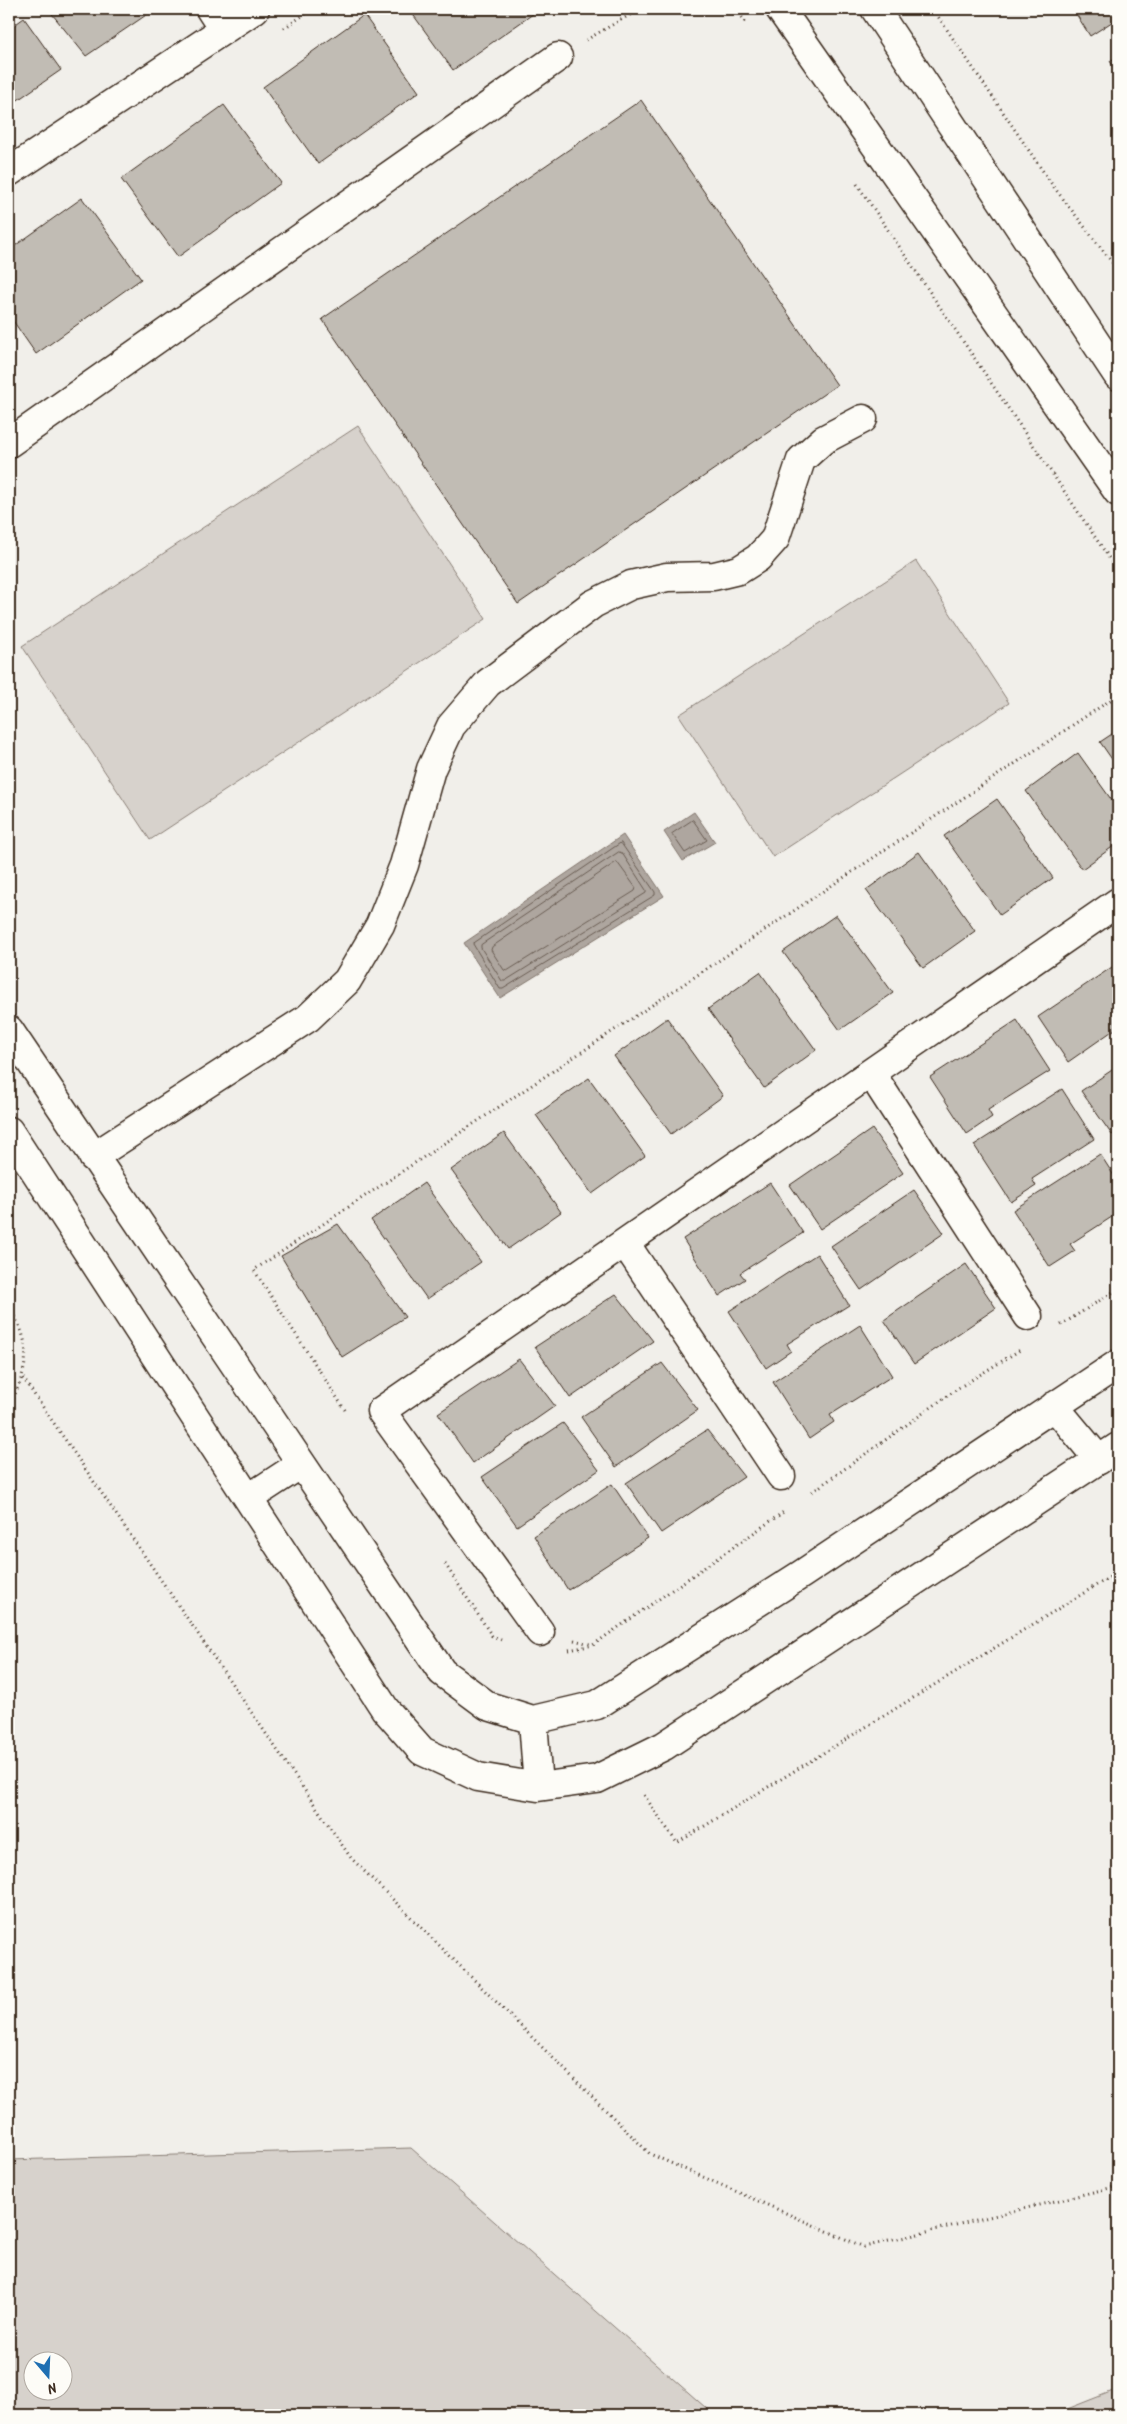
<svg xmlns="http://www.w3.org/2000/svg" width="1127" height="2424" font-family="Kalam,sans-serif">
  <rect width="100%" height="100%" fill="#f1efea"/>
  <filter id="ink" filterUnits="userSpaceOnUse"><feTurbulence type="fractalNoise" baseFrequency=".02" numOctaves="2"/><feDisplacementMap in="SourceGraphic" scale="10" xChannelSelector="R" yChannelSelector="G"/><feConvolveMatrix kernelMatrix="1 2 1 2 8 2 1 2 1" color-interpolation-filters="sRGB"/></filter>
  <g filter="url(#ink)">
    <!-- green -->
    <path fill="#d7d2cc" stroke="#897e75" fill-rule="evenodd" d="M358,426L486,619L150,840L22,646Z
      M916,561L1009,703L773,857L679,715Z
      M411,2148L714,2415H9V2160ZM32,2362H62V2392H32Z
      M1118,2389V2415H1052Z"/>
    <!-- water -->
    <path fill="#aea69f" stroke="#80746b" d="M694,812L715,842L683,861L664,832Z
      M623,835L664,896L500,998L464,943Z"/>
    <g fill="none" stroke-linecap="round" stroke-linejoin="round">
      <!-- shore -->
      <path stroke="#695c52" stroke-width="1" d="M693,820L707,840L685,853L672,834Z
        M621,843L655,892V895L503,989H500L473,944Z
        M619,852L622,853L646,890V893L505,981H502L481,948V945Z
        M617,862L636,888L635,891L507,971L504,970L491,950L492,947Z"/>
    </g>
    <!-- building -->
    <path fill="#c1bcb4" stroke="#3b2a1e" d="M48,9H155L86,56Z
      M409,9H540L453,70Z
      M1073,9H1118V18L1090,36Z
      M364,15L419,92L318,164L263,87Z
      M24,18L61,70L9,106V29Z
      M1118,56V74L1110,61Z
      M641,100L837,385L518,604L322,319Z
      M224,105L281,183L178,257L121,179Z
      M82,198L141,279L36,354L9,315V250Z
      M1118,730V768L1100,742Z
      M1078,753L1118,809V843L1082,869L1026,791Z
      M997,799L1053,878L1000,915L944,836Z
      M919,852L975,931L923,968L866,890Z
      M836,915L893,993L840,1030L783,952Z
      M1118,963V1027L1068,1062L1038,1017Z
      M760,972L816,1050L764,1088L708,1009Z
      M667,1018L723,1096L671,1134L614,1056Z
      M1017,1020L1050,1071L988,1110L992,1117L967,1134L930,1077Z
      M1118,1066V1131L1112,1135L1081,1091Z
      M589,1078L645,1156L592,1194L536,1115Z
      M1062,1089L1094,1139L1032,1179L1036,1186L1011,1202L974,1145Z
      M872,1129L903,1173L820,1229L790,1185Z
      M504,1133L561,1212L508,1249L451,1170Z
      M1100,1154L1118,1182V1213L1070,1244L1075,1251L1050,1267L1013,1210Z
      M424,1183L481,1262L427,1299L371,1220Z
      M770,1183L803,1233L740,1273L745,1279L719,1296L683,1239Z
      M914,1190L944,1233L861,1290L831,1246Z
      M338,1224L405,1317L342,1357L281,1256Z
      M817,1254L849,1305L787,1344L791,1351L766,1368L729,1311Z
      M966,1264L996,1308L914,1364L884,1320Z
      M616,1294L653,1341L570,1398L535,1347Z
      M860,1325L892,1376L830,1415L834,1422L809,1439L773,1382Z
      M519,1359L555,1406L473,1463L438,1413Z
      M662,1363L698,1410L616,1467L581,1417Z
      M563,1423L599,1470L517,1526L482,1477Z
      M707,1430L744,1477L661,1533L626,1483Z
      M612,1484L648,1538L568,1590L534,1536Z"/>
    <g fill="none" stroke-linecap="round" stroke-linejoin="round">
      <!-- minor casing -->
      <g stroke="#3b2a1e" stroke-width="31">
        <path id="minor" d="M210,9L223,29
          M780,9L1118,492
          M875,9L1118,376
          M9,172L255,9
          M9,443L558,57
          M9,1030L442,1672L488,1706L533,1720L597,1705L802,1574L1118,1364
          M871,1073L1028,1316
          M9,1131L385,1709L422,1751L478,1777L538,1787L597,1779L664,1746L1118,1447
          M93,1157L308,1018L347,981L380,925L404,865L431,769L451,726L488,683L593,604L631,585L667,577L714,576L739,570L758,558L775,539L801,460L823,440L863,419
          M625,1243L781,1476
          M1054,1406L1099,1460
          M249,1498L301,1464
          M540,1632L381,1411L1118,902
          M533,1720L538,1787"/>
      </g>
      <!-- path -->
      <path stroke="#3b2a1e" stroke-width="3" stroke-dasharray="1 4" stroke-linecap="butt" d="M736,9L746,23
        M933,9L1053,186L1118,270
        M284,28L313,9
        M586,40L640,9
        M857,184L1118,571
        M9,1308C35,1346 27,1369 9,1408
        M1061,1325L1118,1289
        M23,1378L351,1858L650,2154L864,2247L1118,2186
        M345,1410L254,1270L1118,695
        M812,1492L960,1387L1020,1350
        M445,1564L492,1636L501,1640
        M574,1640L590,1644
        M569,1650L593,1645L785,1511
        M644,1795L677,1843L1118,1572"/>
      <!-- minor -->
      <use href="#minor" stroke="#fdfcf7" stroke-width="28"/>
    </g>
  </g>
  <!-- margin -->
  <rect width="1127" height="2424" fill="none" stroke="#fdfcf7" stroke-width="30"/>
  <rect x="15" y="15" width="1097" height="2394" fill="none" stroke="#3b2a1e" stroke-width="2" filter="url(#ink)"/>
  <!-- north arrow -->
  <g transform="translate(48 2376) rotate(161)"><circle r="24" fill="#fdfcf7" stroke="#afa8a0"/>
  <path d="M0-4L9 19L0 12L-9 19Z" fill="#1f6fb2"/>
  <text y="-8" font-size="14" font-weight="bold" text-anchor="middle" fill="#3b2a1e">N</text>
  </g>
</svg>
